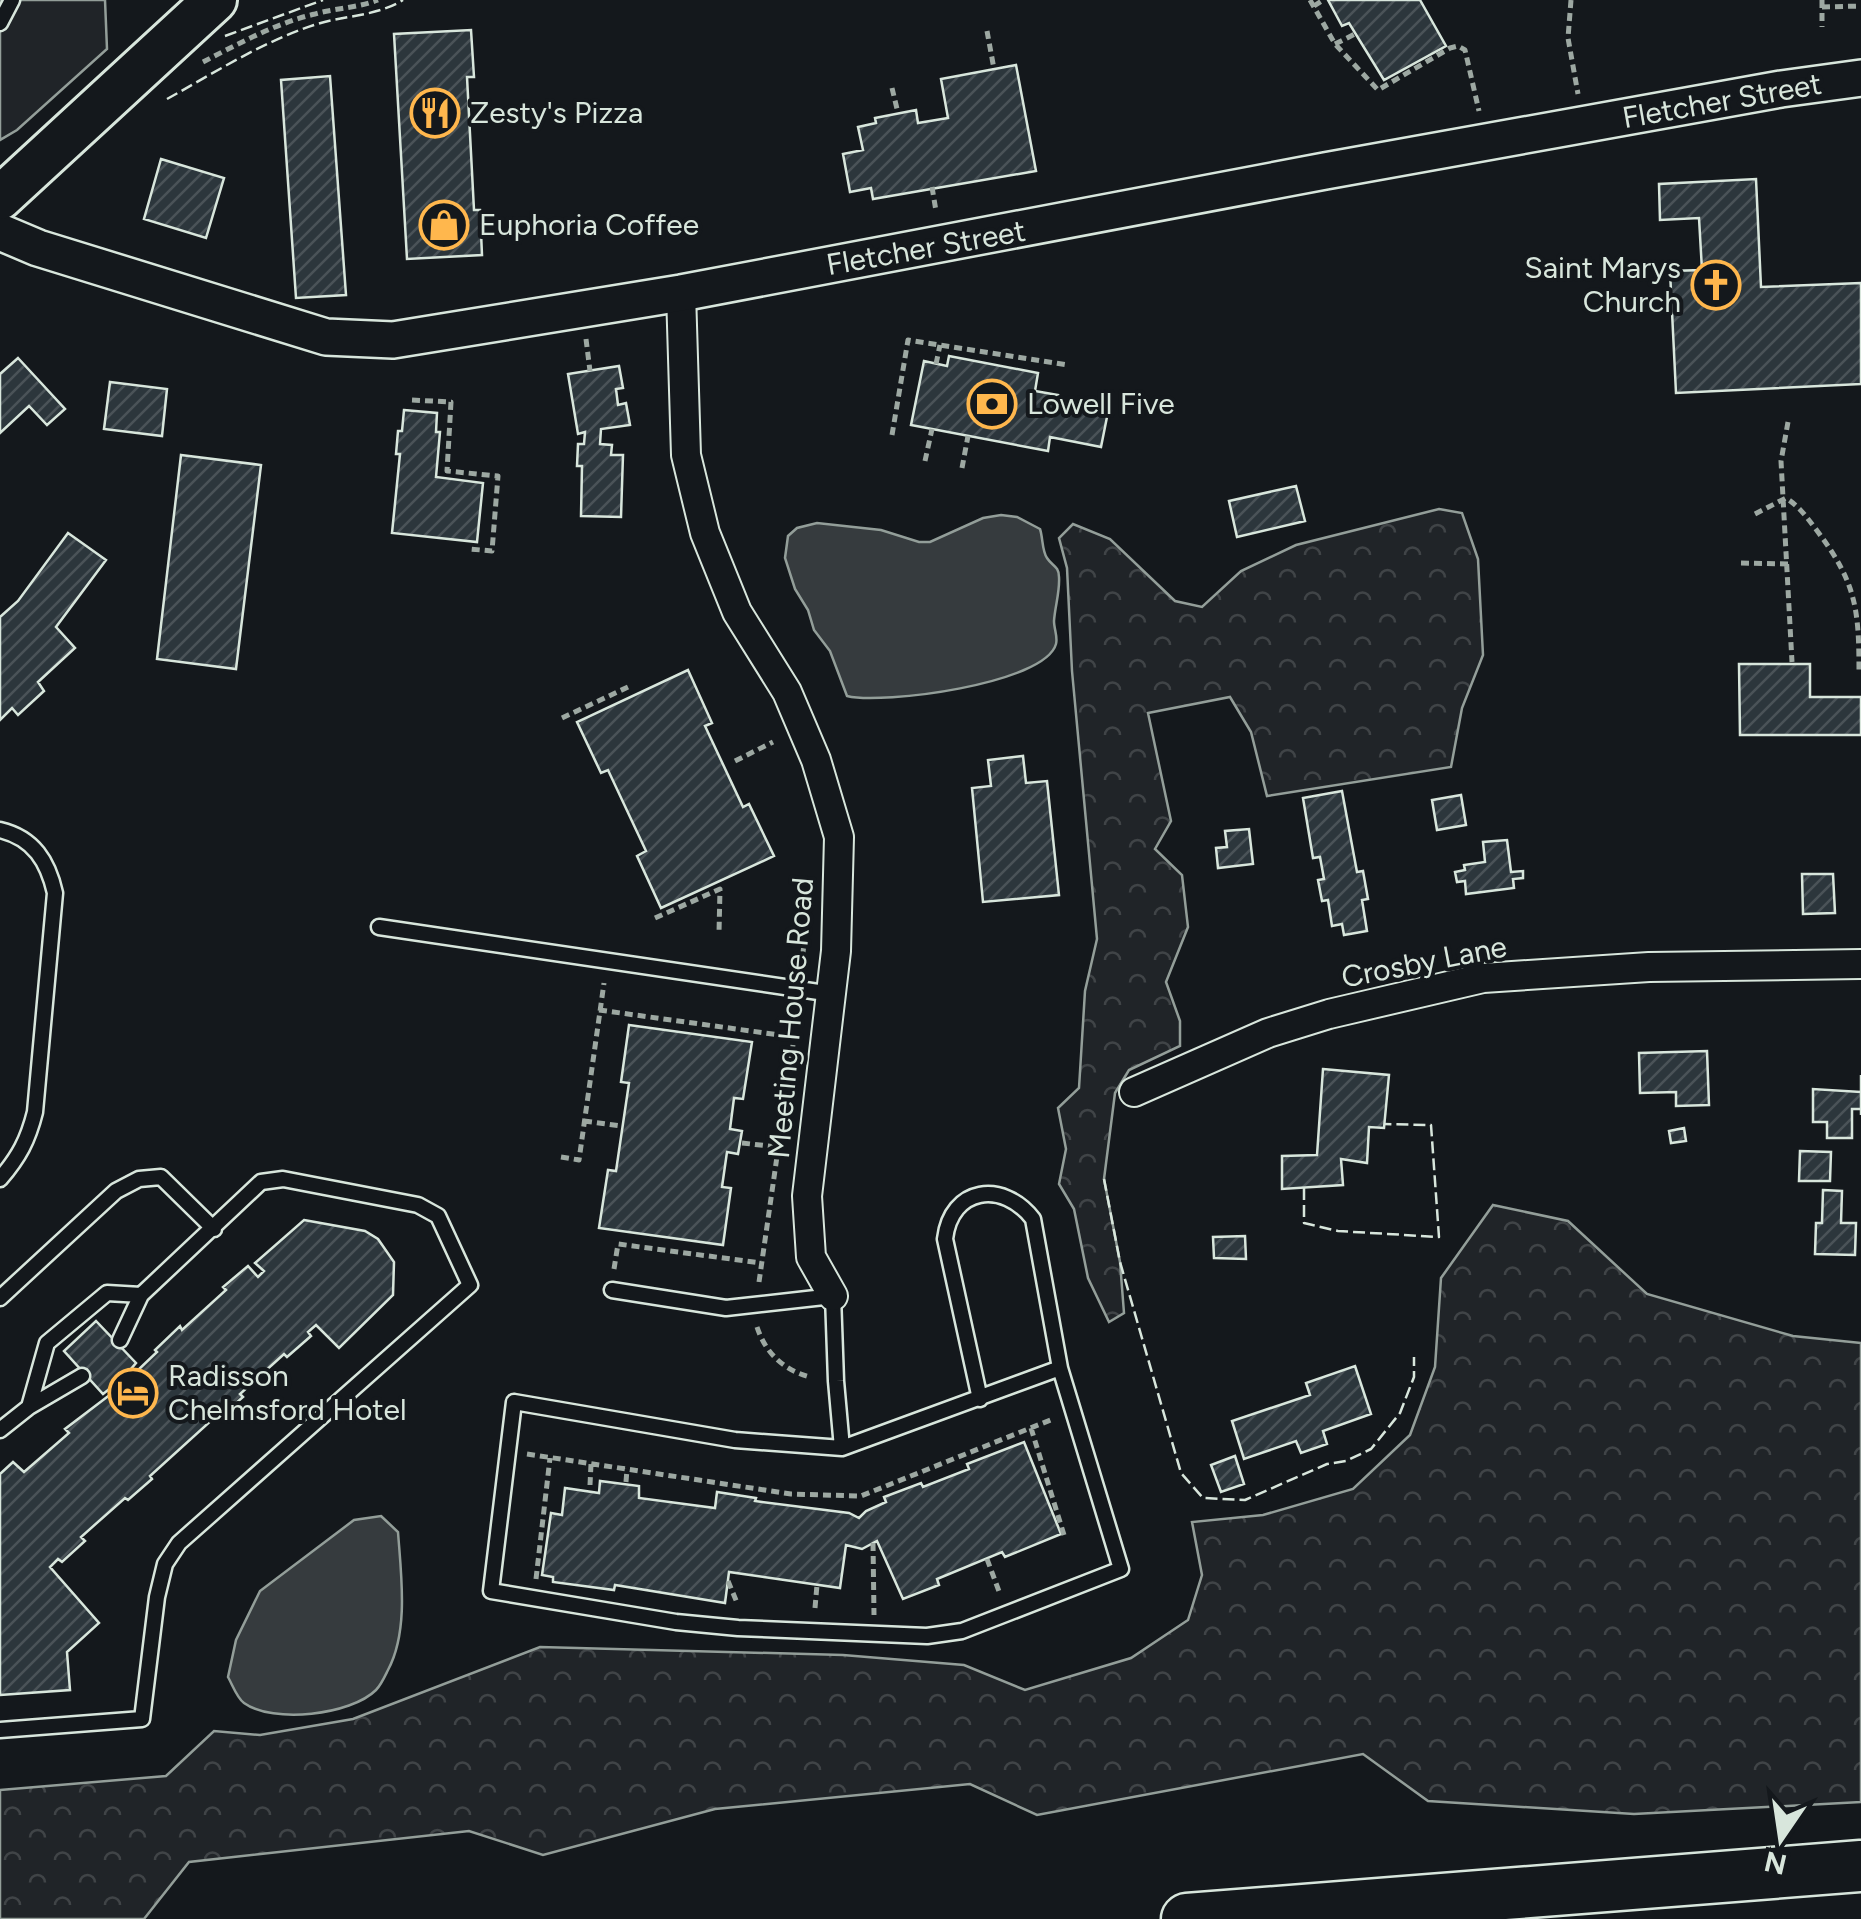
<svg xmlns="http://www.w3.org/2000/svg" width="1861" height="1919" font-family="Figtree,sans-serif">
  <defs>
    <pattern id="forest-crowns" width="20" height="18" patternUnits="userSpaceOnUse" patternTransform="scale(2.5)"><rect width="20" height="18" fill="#202428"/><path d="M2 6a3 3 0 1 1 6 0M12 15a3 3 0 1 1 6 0" fill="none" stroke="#404447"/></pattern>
    <pattern id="building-hatch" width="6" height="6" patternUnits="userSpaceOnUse" patternTransform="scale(2.5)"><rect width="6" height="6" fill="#2c363c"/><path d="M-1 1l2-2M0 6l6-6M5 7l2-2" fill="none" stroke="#4a5358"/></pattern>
  </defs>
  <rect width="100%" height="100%" fill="#14181c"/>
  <!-- forest -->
  <path fill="url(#forest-crowns)" stroke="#939e99" stroke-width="2.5" d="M1439,509L1462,513L1478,559L1483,655L1462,708L1451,767L1267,796L1251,732L1230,697L1148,713L1171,821L1155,849L1182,875L1188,927L1166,982L1180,1021V1046L1129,1070L1115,1093L1104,1179L1120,1262L1124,1313L1109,1322L1088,1278L1074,1209L1059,1184L1066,1149L1058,1108L1079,1088L1085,991L1097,939L1072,671L1067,568L1059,538L1073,524L1110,539L1175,601L1202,607L1241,571L1296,545Z
    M1493,1205L1568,1221L1647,1294L1793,1336L1861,1343V1802L1634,1814L1428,1801L1363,1754L1037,1815L970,1784L715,1809L543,1855L469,1831L189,1862L144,1919H0V1790L166,1776L214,1731L260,1735L353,1719L540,1647L843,1655L964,1665L1025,1690L1131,1658L1188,1620L1202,1575L1192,1522L1263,1515L1353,1489L1410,1435L1435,1367L1441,1278Z"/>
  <!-- green -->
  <path fill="#202428" stroke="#939e99" stroke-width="2.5" d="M0,0H105L107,49L17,130L0,140Z"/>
  <!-- water -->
  <path fill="#363b3e" stroke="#939e99" stroke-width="2.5" d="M1001,515L1017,517L1040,529C1043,538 1042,551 1047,558C1052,566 1059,566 1059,577C1060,592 1055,606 1054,621C1054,629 1058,637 1056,644C1045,684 881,705 847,696L830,651L814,630L808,610L795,589L785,558L788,536L797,528L817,523L881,530L919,542H930L983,518Z
    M381,1516L398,1532C401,1574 409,1631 388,1670C385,1676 381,1685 376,1690C351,1715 273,1724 244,1703C237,1698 233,1686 228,1677L236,1640L260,1591L354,1520Z"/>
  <!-- building -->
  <path fill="url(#building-hatch)" stroke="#d8e6dc" stroke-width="2.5" d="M1328,0H1420L1446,46L1384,80L1349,23L1342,26Z
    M471,30L474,77H467L474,210H480L482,255L407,259L394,34Z
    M1016,65L1036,171L873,199L871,188L850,192L843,154L863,150L858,127L876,123L875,118L916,110L918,123L948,118L941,79Z
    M330,76L346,295L296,298L281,80Z
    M161,159L224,178L206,238L144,219Z
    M1756,179L1761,287L1861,283V384L1676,393L1670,271L1702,270L1699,218L1660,220L1659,184Z
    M949,356L1038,373L1035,391L1058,395L1057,402L1108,412L1101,447L1050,437L1048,451L911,425L924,361L947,366Z
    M18,358L65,409L47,425L29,406L0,433V374Z
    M619,366L623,388L616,389L618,405L626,403L630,425L601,429L600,444L612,445L611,455H623L621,517L581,516L582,466H577L578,444H584L585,432L578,434L568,374Z
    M110,382L167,389L162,436L104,429Z
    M404,410L437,413L436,432H440L436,477L483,483L477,542L392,533L400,454H396L398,431H402Z
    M181,455L261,465L236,669L157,659Z
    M1296,486L1305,521L1237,537L1229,501Z
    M68,533L106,560L56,627L75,648L38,682L44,691L18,715L12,708L0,720V617L18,601Z
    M1739,664H1810V697H1861V735H1740Z
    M688,670L712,723L705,726L743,807L749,804L774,856L661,908L637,856L646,851L608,770L601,773L577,722Z
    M1023,756L1026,783L1047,781L1059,895L983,902L972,788L991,786L988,760Z
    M1342,791L1357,872L1363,871L1368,899L1362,900L1367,931L1344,935L1342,924L1332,926L1328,900L1322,901L1318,880L1324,879L1320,857L1313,858L1303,798Z
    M1461,795L1466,825L1437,830L1432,800Z
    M1249,829L1253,864L1218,868L1216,848L1227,847L1225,831Z
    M1507,840L1511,872L1523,871V878L1513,879L1514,888L1466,894L1465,881L1457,882L1455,872L1465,870L1464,865L1485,862L1483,842Z
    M1802,874H1833L1835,913L1803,914Z
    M629,1025L752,1042L743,1099L734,1098L730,1129L742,1131L738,1154L727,1152L722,1187L731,1188L723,1245L599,1228L608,1170L616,1171L629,1083L621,1082Z
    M1707,1051L1709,1105L1676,1106V1092L1640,1093L1639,1053Z
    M1323,1069L1389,1075L1384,1128L1369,1127L1367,1163L1341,1159L1343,1185L1282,1189V1156L1317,1155Z
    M1861,1075V1115V1109H1852V1138H1827V1122H1813V1089L1861,1092Z
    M1684,1128L1686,1141L1671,1143L1669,1131Z
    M1800,1151L1831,1152L1830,1181H1799Z
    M1823,1190L1842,1191L1841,1223H1856L1855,1255L1815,1254L1816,1223H1822Z
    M304,1220L365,1231L378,1239L394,1262L393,1295L339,1348L316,1325L308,1332L311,1336L287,1357L284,1354L240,1394L243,1397L218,1419L215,1417L150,1476L152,1479L128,1500L125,1498L81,1537L85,1541L62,1562L58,1559L50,1567L99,1623L67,1652L70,1690L0,1695V1474L13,1462L24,1472L69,1433L65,1429L111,1394L108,1390L103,1394L64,1351L96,1321L136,1363L131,1369L135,1373L157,1352L155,1350L180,1326L182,1330L226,1290L223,1287L248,1266L258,1277L264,1271L255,1263Z
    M1245,1236L1246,1259L1214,1258L1213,1237Z
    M1355,1366L1371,1414L1323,1431L1327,1444L1301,1453L1296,1441L1244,1459L1232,1421L1310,1395L1306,1383Z
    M1024,1442L1061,1534L1005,1557L1002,1552L937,1579L939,1585L903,1599L877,1541L862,1549L846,1545L840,1588L729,1572L725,1603L615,1585L614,1590L553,1582V1577L542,1575L551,1513L562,1515L565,1488L599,1493L600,1481L639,1486V1498L715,1508L717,1492L756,1498L755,1501L849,1513L859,1518L866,1511L886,1502L884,1497L921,1483L923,1487L969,1469L967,1464Z
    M1235,1456L1244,1484L1221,1492L1211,1465Z"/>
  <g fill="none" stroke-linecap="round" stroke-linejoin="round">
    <!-- service casing -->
    <g stroke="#d8e6dc" stroke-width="19">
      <path id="service" d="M0,23L12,0
        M0,830C34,838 48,862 55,893L35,1112C28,1140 19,1157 0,1179
        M379,927L832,994
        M612,1290L726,1308L833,1296L836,1381L842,1448
        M0,1298L116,1191L139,1179L161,1177L214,1229
        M120,1340L141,1295
        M980,1399L945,1239C951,1187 1003,1180 1033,1219L1060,1368L1121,1569L962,1631L927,1636L738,1628L676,1622L491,1591L514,1402L735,1440L842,1448L1060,1368
        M0,1430L29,1407L82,1376
        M0,1730L142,1719L157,1597L165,1564L179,1543L470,1285L438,1216L418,1205L283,1179L261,1182L141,1295L107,1293L47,1343L29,1407"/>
    </g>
    <!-- minor casing -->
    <g stroke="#d8e6dc" stroke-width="32">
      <path id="minor" d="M681,293L686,455L705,533L737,612L787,692L816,760L839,837L836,951L807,1196L811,1257L833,1296
        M1134,1092L1268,1033L1329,1014L1483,978L1649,967L1861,964"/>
    </g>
    <!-- tertiary casing -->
    <g stroke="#d8e6dc" stroke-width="40">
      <path id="tertiary" d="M0,232L38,248L326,337L393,340L681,293L1325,171L1781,89L1861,78"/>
    </g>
    <!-- primary casing -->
    <g stroke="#d8e6dc" stroke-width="48">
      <path id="primary" d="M0,198L215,0"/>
    </g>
    <!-- motorway casing -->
    <g stroke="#d8e6dc" stroke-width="55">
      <path id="motorway" d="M1187,1919L1861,1866"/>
    </g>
    <!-- path -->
    <path stroke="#9da8a2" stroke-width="5" stroke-dasharray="8 5" stroke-linecap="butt" d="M1310,0L1335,44L1378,90L1450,48L1458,46L1465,50L1479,111
      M1571,0L1568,38L1578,94
      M1822,0V27
      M1314,6L1323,0
      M1822,7L1861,6
      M987,31L994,69
      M1335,44L1355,34
      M203,62C238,44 276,23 315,14C336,8 357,8 378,0
      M892,88L898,113
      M932,187L936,211
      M586,339L590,371
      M936,364L940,345
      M412,400L451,402L447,471L498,476L492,551L470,549
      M1788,422L1781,461L1792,662
      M892,435L908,340L1068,365
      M925,461L932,429
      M962,468L968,436
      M1755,514L1786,498C1800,507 1808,519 1818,532C1857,584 1859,611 1859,674
      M1741,563L1788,564
      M562,718L628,687
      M735,761L773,742
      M655,918L720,889L719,933
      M801,969L804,944
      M599,1010L794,1037
      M584,1121L621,1126
      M742,1143L778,1147
      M561,1157L579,1160L604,983
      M614,1269L618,1244L761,1263
      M759,1282L793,1045
      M757,1327C766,1354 784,1370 810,1377
      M1031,1428L1064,1535
      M527,1454L791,1494L861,1496L1053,1419
      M626,1482L627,1469
      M590,1485L591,1464
      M873,1543L874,1615
      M987,1559L1000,1594
      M536,1579L550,1458
      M728,1581L738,1605
      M815,1608L817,1585"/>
    <!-- service -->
    <use href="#service" stroke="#14181c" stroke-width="14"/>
    <!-- minor -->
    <use href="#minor" stroke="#14181c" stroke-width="28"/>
    <!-- tertiary -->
    <use href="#tertiary" stroke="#14181c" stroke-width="35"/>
    <!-- primary -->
    <use href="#primary" stroke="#14181c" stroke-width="42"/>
    <!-- motorway -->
    <use href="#motorway" stroke="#14181c" stroke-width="50"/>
    <!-- fence -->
    <path stroke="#d8e6dc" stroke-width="2.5" stroke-dasharray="12 5" stroke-linecap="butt" d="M225,36L323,0
      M167,99C214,73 262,42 314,25C344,15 375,17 403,0
      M1104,1179L1120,1262L1181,1473L1203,1498L1245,1500L1327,1464L1346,1461L1371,1449L1400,1413L1414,1377V1357
      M1304,1188V1223L1338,1231L1439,1237L1431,1125L1384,1124"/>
  </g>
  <!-- icons -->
  <defs>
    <g id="restaurant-ring" transform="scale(2.5)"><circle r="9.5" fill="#14181c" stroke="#ffb74d" stroke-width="1.5"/><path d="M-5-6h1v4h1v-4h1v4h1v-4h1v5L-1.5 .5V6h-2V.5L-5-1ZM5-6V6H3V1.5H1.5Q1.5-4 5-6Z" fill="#ffb74d"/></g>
    <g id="shop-ring" transform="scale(2.5)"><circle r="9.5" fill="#14181c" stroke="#ffb74d" stroke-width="1.5"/><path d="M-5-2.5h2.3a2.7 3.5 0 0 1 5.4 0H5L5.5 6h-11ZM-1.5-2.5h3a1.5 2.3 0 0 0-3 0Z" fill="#ffb74d"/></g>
    <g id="church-ring" transform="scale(2.5)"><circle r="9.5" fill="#14181c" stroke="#ffb74d" stroke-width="1.5"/><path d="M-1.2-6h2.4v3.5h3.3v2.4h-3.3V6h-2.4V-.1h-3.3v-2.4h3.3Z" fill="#ffb74d"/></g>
    <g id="bank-ring" transform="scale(2.5)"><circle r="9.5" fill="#14181c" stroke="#ffb74d" stroke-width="1.5"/><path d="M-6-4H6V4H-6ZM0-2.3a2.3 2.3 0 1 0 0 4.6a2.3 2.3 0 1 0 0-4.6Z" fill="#ffb74d"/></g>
    <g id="hotel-ring" transform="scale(2.5)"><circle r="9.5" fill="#14181c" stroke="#ffb74d" stroke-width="1.5"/><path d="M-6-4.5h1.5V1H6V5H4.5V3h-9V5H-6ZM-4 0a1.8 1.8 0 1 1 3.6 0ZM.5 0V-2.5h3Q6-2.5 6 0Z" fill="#ffb74d"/></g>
  </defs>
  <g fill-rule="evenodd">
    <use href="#restaurant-ring" x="435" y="113"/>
    <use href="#shop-ring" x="444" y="225"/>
    <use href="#church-ring" x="1716" y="285"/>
    <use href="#bank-ring" x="992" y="404"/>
    <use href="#hotel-ring" x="133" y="1393"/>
  </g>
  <g text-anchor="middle" stroke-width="8" stroke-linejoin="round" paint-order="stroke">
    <!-- street labels -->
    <g font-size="30" fill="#d8e6dc" stroke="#14181c">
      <text transform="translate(1722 101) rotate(-10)" y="10">Fletcher Street</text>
      <text transform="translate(926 248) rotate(-10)" y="10">Fletcher Street</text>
      <text transform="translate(1424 962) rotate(-11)" y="10">Crosby Lane</text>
      <text transform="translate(791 1018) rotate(-85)" y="10">Meeting House Road</text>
    </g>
    <!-- poi labels -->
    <g font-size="30" fill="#d8e6dc" stroke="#14181c" text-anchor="start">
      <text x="470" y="123">Zesty's Pizza</text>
      <text x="479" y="235">Euphoria Coffee</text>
      <text x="1681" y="278" text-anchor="end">Saint Marys<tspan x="1681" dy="34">Church</tspan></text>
      <text x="1027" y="414">Lowell Five</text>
      <text x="168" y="1386">Radisson<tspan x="168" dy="34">Chelmsford Hotel</tspan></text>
    </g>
  </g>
  <!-- north arrow -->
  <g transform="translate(1781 1839) rotate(193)" stroke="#14181c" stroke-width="8" paint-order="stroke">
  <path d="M0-8L18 38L0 25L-18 38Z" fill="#d8e6dc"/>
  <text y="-15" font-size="28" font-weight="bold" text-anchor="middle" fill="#d8e6dc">N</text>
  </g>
</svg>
